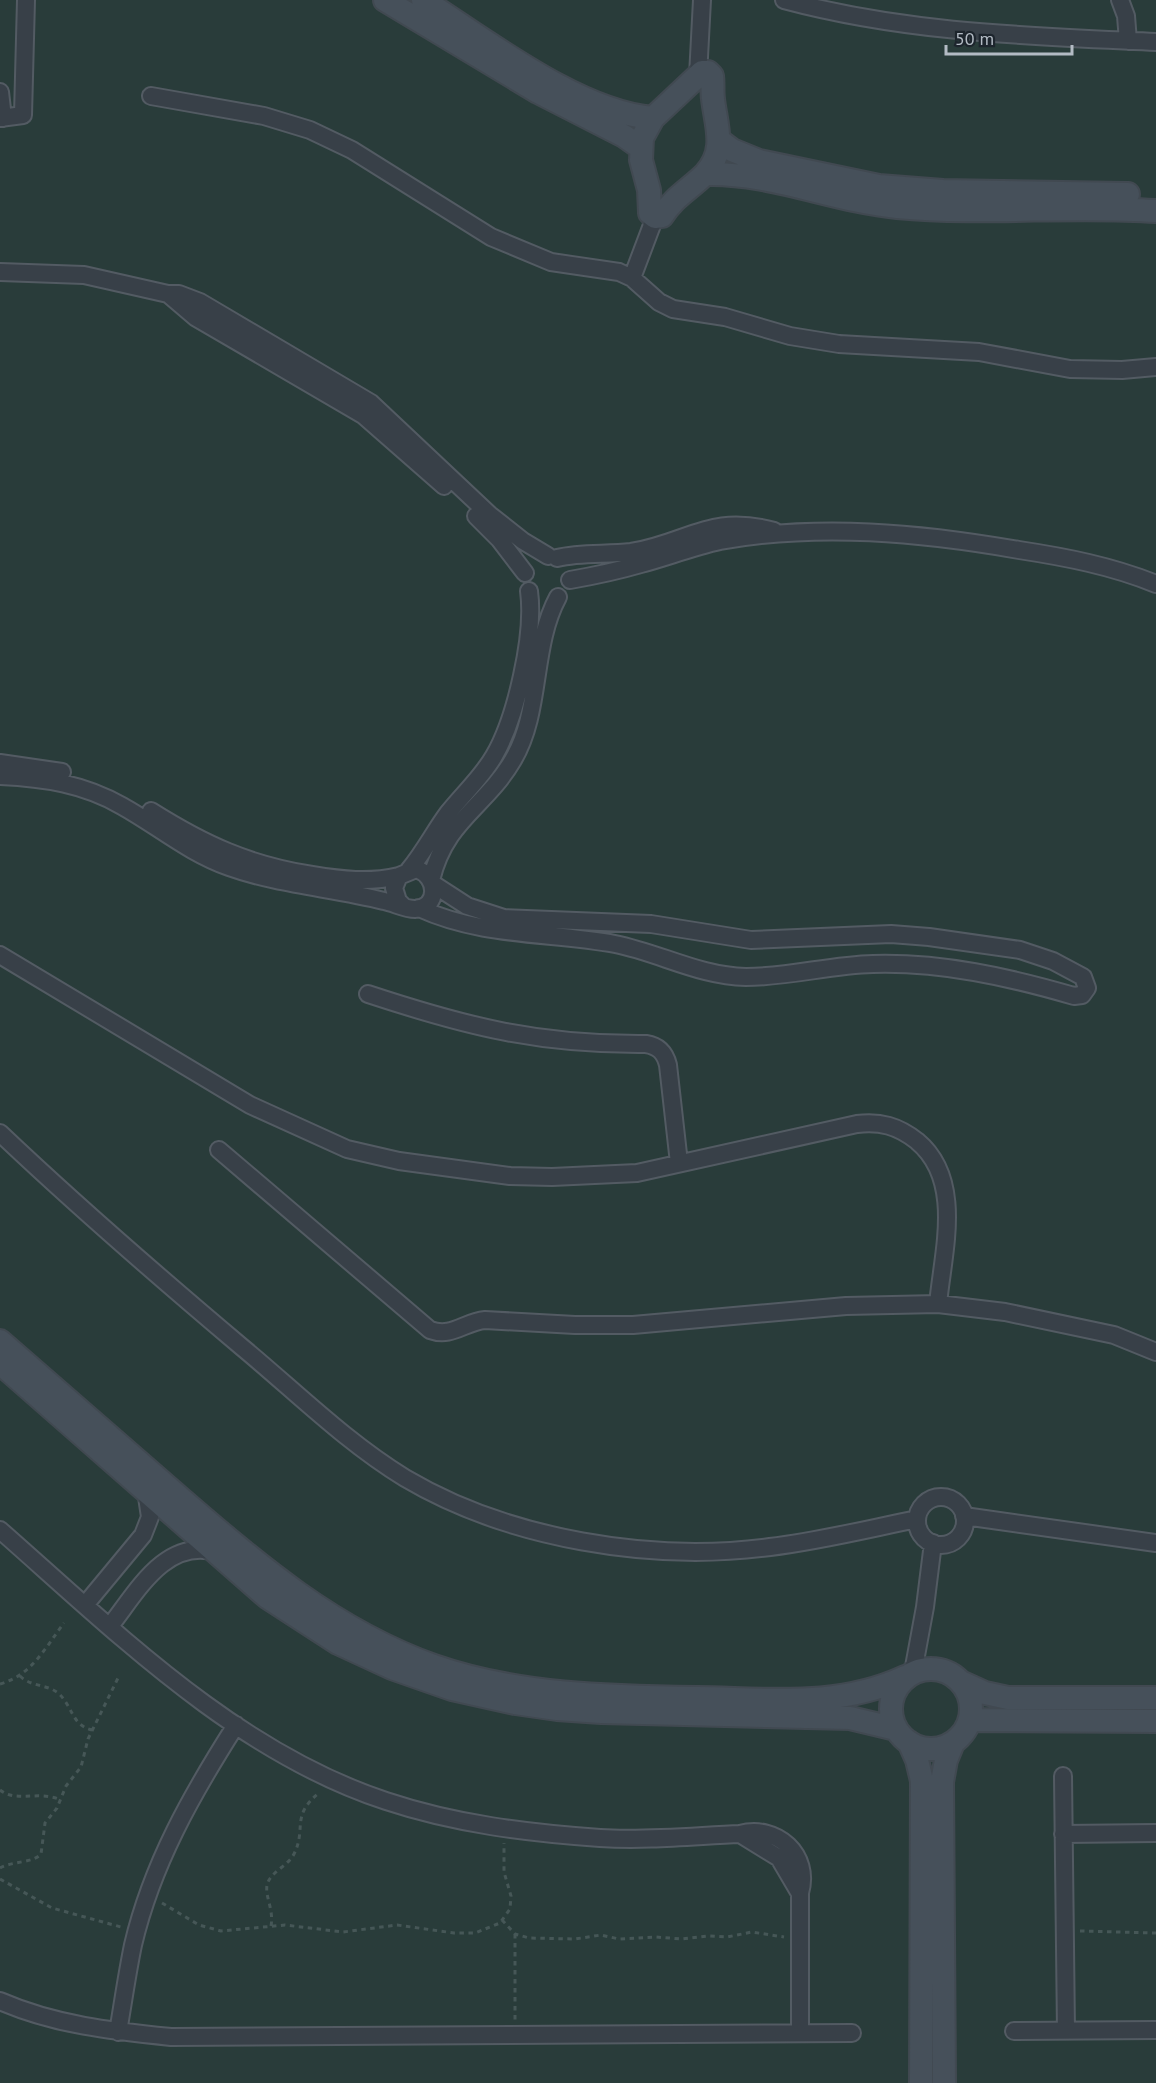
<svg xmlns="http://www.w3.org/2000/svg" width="1156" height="2083" font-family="'PT Sans',sans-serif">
  <rect width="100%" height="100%" fill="#242e37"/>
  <!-- green -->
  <path fill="#293c3a" d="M0,0H1156V2083H0Z"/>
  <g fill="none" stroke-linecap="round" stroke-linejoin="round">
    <!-- street casing -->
    <g stroke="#535b63" stroke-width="20">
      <path id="street" d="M784,0C907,33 1029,36 1156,42
        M1120,0L1126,16L1128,41
        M698,76L702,0
        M0,92L3,118
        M151,96L264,116L310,130L352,150L491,237L551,262L619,272L632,278L659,302L673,309L725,317L790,336L839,344L979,352L1070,369L1122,370L1156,367
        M0,118L23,115L26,0
        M0,272L84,275L168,294H179L200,302L371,403L490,515L523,541L548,556
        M632,278L655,217
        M168,294L195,317L363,415L444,486
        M476,516L499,539L525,573
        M557,558C581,552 606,555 631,552C688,543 710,513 774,531
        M570,580C593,576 617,571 641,564C667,557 693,547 720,541C819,523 921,533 1019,550C1065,557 1112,566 1156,584
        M0,763L62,772
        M0,776C44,778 84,784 122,806C158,826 189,853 229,867C279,885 333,888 384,901C394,903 405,909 415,909C439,908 439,876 416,869L399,876L394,888L398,901L403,906
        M151,811C205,845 249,865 312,875C342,880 369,883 399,876
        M409,870C424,852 434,832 448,813C463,794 482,777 494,756C516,718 535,635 529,591
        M431,880C446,819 485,808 513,760C542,711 531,647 558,597
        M419,908C482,937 549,932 615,944C660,953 699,976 746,977C789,977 830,965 873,964C941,962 1009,977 1074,996L1082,995L1087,988L1083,977L1053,961L1020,950L929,937L891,934L751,940L651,924L504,918L467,906L433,884
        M0,955L250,1105L347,1149L399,1161L510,1176L552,1177L637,1173L857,1124C880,1121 898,1126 917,1141C964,1180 943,1251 938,1304
        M368,994C468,1027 540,1045 646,1044C659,1046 665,1053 668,1065L679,1163
        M0,1133C79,1208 160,1278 243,1348C296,1392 346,1442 405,1478C508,1539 652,1563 770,1547C820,1541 868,1529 917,1519
        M219,1150L430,1330C452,1338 464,1322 485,1320L575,1325H633L846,1306L938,1304L1005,1312L1114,1335L1156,1352
        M917 1521a24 24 0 1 1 48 0a24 24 0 1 1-48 0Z
        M964,1516L1156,1543
        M0,1530C116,1632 236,1752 386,1801C455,1824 528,1833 600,1838C646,1841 694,1836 740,1834C777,1824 811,1855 800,1893V2032
        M85,1605L143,1535L150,1517L146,1490
        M110,1626C137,1592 165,1538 216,1552
        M913,1672L925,1607L933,1543
        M1063,1776L1066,2031
        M740,1834L779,1858L799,1892
        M1063,1834L1156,1833
        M0,2001C55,2025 112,2031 171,2037L852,2033
        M1014,2031L1156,2030
        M118,2032C123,2003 127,1974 133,1945C152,1864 192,1794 236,1725"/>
    </g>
    <!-- secondary casing -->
    <g stroke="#414951" stroke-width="26">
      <path id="secondary" d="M385,0L538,92L624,136L641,148
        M423,0C486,40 578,112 653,118
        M702,72H708L712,76C713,83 712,91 713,99C716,126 727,150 705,174C690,189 674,197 662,216L655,217L650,213L649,190L641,160L642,138L653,118Z
        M720,141L732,150L759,161L879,186L943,191L1128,194
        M705,174C770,172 833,201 897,207C983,215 1070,205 1156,211
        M0,1341C57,1391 114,1440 171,1490C252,1560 330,1629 434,1666C517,1695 610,1697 698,1698C770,1699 838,1708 905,1677
        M0,1363L267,1597L338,1643L392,1668L452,1689L515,1703L557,1709L601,1712L850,1718L896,1729
        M891 1709a40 40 0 1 1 80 0a40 40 0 1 1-80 0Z
        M963,1683L985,1693L1008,1698H1156
        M970,1720L1156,1721
        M909,1742L917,1760L922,1781L921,2083
        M944,2083L942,1782L946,1760L953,1743"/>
    </g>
    <!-- path -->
    <path stroke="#465757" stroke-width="3" stroke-dasharray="4.5 4.5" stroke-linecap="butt" d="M20,1676C31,1687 47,1684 58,1693C73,1706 71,1725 92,1730
      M0,1684C32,1675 45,1648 64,1623
      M0,1790C16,1803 39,1790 61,1800
      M0,1868C13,1861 33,1863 41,1854L45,1823L57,1808L66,1786L81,1767L88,1739L119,1676
      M0,1879L52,1908L121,1927
      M162,1903L199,1925L221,1931L285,1925L343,1932L397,1925L454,1933H475L500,1923L510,1909L511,1896L504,1872V1843
      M502,1920L515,1934L529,1938L575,1939L601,1935L619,1939L656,1937L681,1939L709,1936L727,1937L752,1932L784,1937
      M271,1926C274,1910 265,1897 267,1885C270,1872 288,1866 294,1854C307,1828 290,1816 320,1792
      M1080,1931L1156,1933
      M515,1934V2020"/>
    <!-- street -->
    <use href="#street" stroke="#384048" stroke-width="16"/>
    <!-- secondary -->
    <use href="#secondary" stroke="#46505a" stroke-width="22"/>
  </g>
  <!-- scale -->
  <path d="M946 45v9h126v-9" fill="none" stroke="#b3bbc4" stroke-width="3"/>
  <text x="955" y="45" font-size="18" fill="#b3bbc4" stroke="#1d252d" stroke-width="4.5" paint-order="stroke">50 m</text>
</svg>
